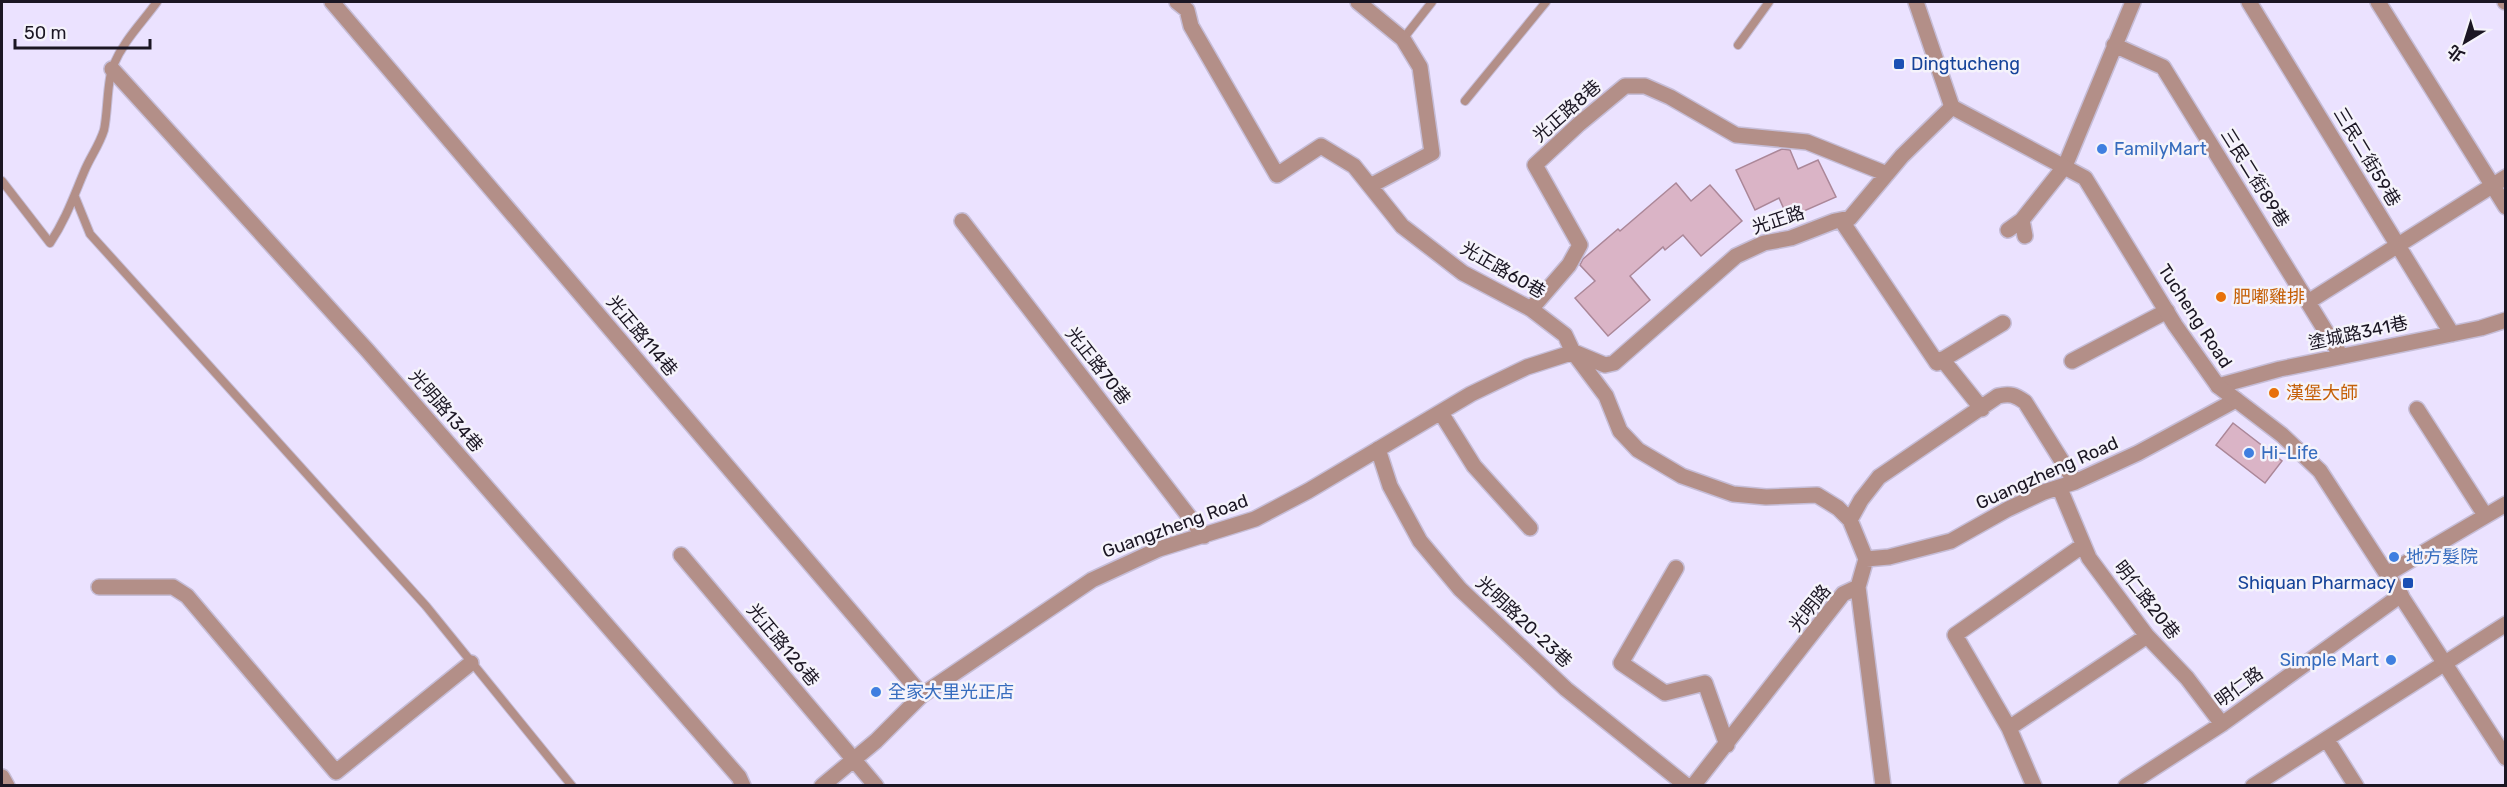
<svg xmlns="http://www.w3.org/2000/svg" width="2507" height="787" font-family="Rubik,'Noto Sans TC',sans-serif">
  <rect width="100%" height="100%" fill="#ebe2ff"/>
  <!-- building -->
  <path fill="#dab4c6" stroke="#ab8798" stroke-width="1.5" d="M1782,149L1790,150L1798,169L1818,160L1836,197L1788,218L1779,198L1755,210L1736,170Z
    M1676,183L1691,201L1710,185L1742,221L1701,256L1683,235L1665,250L1663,247L1630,276L1650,300L1608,336L1575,298L1595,281L1580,265L1583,259L1618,229L1620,231Z
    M2233,423L2282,461L2265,483L2216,445Z"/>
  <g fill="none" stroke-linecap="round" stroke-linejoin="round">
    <!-- service casing -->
    <g stroke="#c6bdd7" stroke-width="10">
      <path id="service" d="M1403,39L1432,2
        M1738,45L1769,2
        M1465,101L1546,2
        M2,181L50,243C66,219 73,198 84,172C90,157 99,146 104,130C108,112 107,80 113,66C124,40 141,24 157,2
        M75,197L90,234L426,606L572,786"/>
    </g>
    <!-- minor casing -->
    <g stroke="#c6bdd7" stroke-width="18">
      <path id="minor" d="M332,2L922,695
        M1177,2L1187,10L1191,26L1277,175L1321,146L1354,166L1402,226L1463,273L1531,309L1565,335L1573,352L1606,396L1620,431L1638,450L1682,476L1733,494L1766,497L1817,495L1838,508L1850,520L1866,559L1858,587L1883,786
        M1358,2L1403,39L1420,67L1432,153L1370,186
        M2249,2L2452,334
        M2378,2L2506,207
        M2505,2H2506
        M2114,45L2163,67L2341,356
        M112,69L367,350L739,777L743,786
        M1841,220L1937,363L2003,323
        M2022,220L2025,236
        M962,221L1204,536
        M2008,230L2022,220L2065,166L2133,2
        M2308,302L2506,177
        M1531,309L1569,265L1580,245L1535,165L1579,124L1625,86H1645L1670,97L1736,135L1807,142L1887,174
        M1942,359L1982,409
        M2072,361L2167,311
        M2218,386L2280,369L2481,328L2506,320
        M2417,409L2485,515
        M1441,413L1474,466L1530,528
        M1378,449L1390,486L1420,541L1460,589L1566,689L1687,786
        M2060,489L2089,558L2147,636L2187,678L2222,724
        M1850,520L1861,500L1879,477L1998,396C2010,393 2015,395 2025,402L2075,482
        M681,555L876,786
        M1866,559L1889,557L1951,541L2008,509L2044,492L2075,482L2138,453L2236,400
        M1676,568L1621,663L1665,693L1705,683L1727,745
        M2387,574L2506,504
        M99,587H173L187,596L336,772L471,663
        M2009,728L2147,636
        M2327,740L2356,786
        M2,777L7,786
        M822,786L876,741L922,695L1092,580L1159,549L1255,519L1308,491L1471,394L1527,367L1574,352L1605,365L1614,363L1736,256L1764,243L1791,238L1835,221L1850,218L1902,156L1952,107
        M1693,786L1843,594L1858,587
        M2034,786L2009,728L1955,635L2082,546
        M2126,786L2222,724L2401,595
        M2253,786L2506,624"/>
    </g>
    <!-- tertiary casing -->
    <g stroke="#c6bdd7" stroke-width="18">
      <path id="tertiary" d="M1916,2L1952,107L2085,178L2175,325L2218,386L2282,435L2320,471L2506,758"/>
    </g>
    <!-- service -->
    <use href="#service" stroke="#b38f88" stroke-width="8"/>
    <!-- minor -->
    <use href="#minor" stroke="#b38f88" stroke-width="15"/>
    <!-- tertiary -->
    <use href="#tertiary" stroke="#b38f88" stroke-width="15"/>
  </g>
  <!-- markers -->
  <g fill="#1a4fb4" stroke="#f5f3fb" stroke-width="2">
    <rect x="1893" y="58" width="12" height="12" rx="3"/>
    <rect x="2402" y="577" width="12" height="12" rx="3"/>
  </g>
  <g fill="#3f7fe0" stroke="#f5f3fb" stroke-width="2">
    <circle cx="2102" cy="149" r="6"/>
    <circle cx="2249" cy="453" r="6"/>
    <circle cx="2394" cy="557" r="6"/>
    <circle cx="2391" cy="660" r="6"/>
    <circle cx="876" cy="692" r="6"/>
  </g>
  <g fill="#e8710a" stroke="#f5f3fb" stroke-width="2">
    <circle cx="2221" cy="297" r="6"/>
    <circle cx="2274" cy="393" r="6"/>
  </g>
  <g text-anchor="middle" stroke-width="5" stroke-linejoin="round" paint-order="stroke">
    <!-- transit labels -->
    <g font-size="18" fill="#164399" stroke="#f5f3fb" text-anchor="start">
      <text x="1911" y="70">Dingtucheng</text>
      <text x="2396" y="589" text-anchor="end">Shiquan Pharmacy</text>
    </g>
    <!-- street labels -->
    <g font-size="18" fill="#1b1623" stroke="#f5f3fb">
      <text transform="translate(1567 111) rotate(-41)" y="6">光正路8巷</text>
      <text transform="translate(2367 157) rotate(59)" y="6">三民二街59巷</text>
      <text transform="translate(2255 178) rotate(58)" y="6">三民二街89巷</text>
      <text transform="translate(1778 220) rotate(-18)" y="6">光正路</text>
      <text transform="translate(1503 270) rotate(30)" y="6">光正路60巷</text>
      <text transform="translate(2195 316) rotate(57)" y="6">Tucheng Road</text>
      <text transform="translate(2358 333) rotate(-12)" y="6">塗城路341巷</text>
      <text transform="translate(642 336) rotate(50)" y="6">光正路114巷</text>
      <text transform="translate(1098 366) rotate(52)" y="6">光正路70巷</text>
      <text transform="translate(446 411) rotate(49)" y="6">光明路134巷</text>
      <text transform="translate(2047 473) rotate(-24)" y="6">Guangzheng Road</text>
      <text transform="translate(1175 526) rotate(-20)" y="6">Guangzheng Road</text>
      <text transform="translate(2147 600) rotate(52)" y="6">明仁路20巷</text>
      <text transform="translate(1810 608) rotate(-51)" y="6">光明路</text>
      <text transform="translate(1524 622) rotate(43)" y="6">光明路20-23巷</text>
      <text transform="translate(783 645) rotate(50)" y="6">光正路126巷</text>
      <text transform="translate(2239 687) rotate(-36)" y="6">明仁路</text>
    </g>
    <!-- shop labels -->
    <g font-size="18" fill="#366cbe" stroke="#f5f3fb" text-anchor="start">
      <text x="2114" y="155">FamilyMart</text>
      <text x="2261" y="459">Hi-Life</text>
      <text x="2406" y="563">地方髮院</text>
      <text x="2379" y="666" text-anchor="end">Simple Mart</text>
      <text x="888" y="698">全家大里光正店</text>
    </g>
    <!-- food labels -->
    <g font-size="18" fill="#c56008" stroke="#f5f3fb" text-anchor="start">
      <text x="2233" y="303">肥嘟雞排</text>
      <text x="2286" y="399">漢堡大師</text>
    </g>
  </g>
  <!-- border -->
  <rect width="2507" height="787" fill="none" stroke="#1b1623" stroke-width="6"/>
  <!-- north arrow -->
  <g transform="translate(2465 42) rotate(218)" stroke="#f5f3fb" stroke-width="4.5" paint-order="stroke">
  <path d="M0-4.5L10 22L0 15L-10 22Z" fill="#1b1623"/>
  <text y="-9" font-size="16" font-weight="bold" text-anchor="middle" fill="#1b1623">北</text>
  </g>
  <!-- scale -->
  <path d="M15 39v9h135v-9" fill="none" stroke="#1b1623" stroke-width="3"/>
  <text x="24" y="39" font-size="18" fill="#1b1623" stroke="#f5f3fb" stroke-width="4.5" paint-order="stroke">50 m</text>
</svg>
